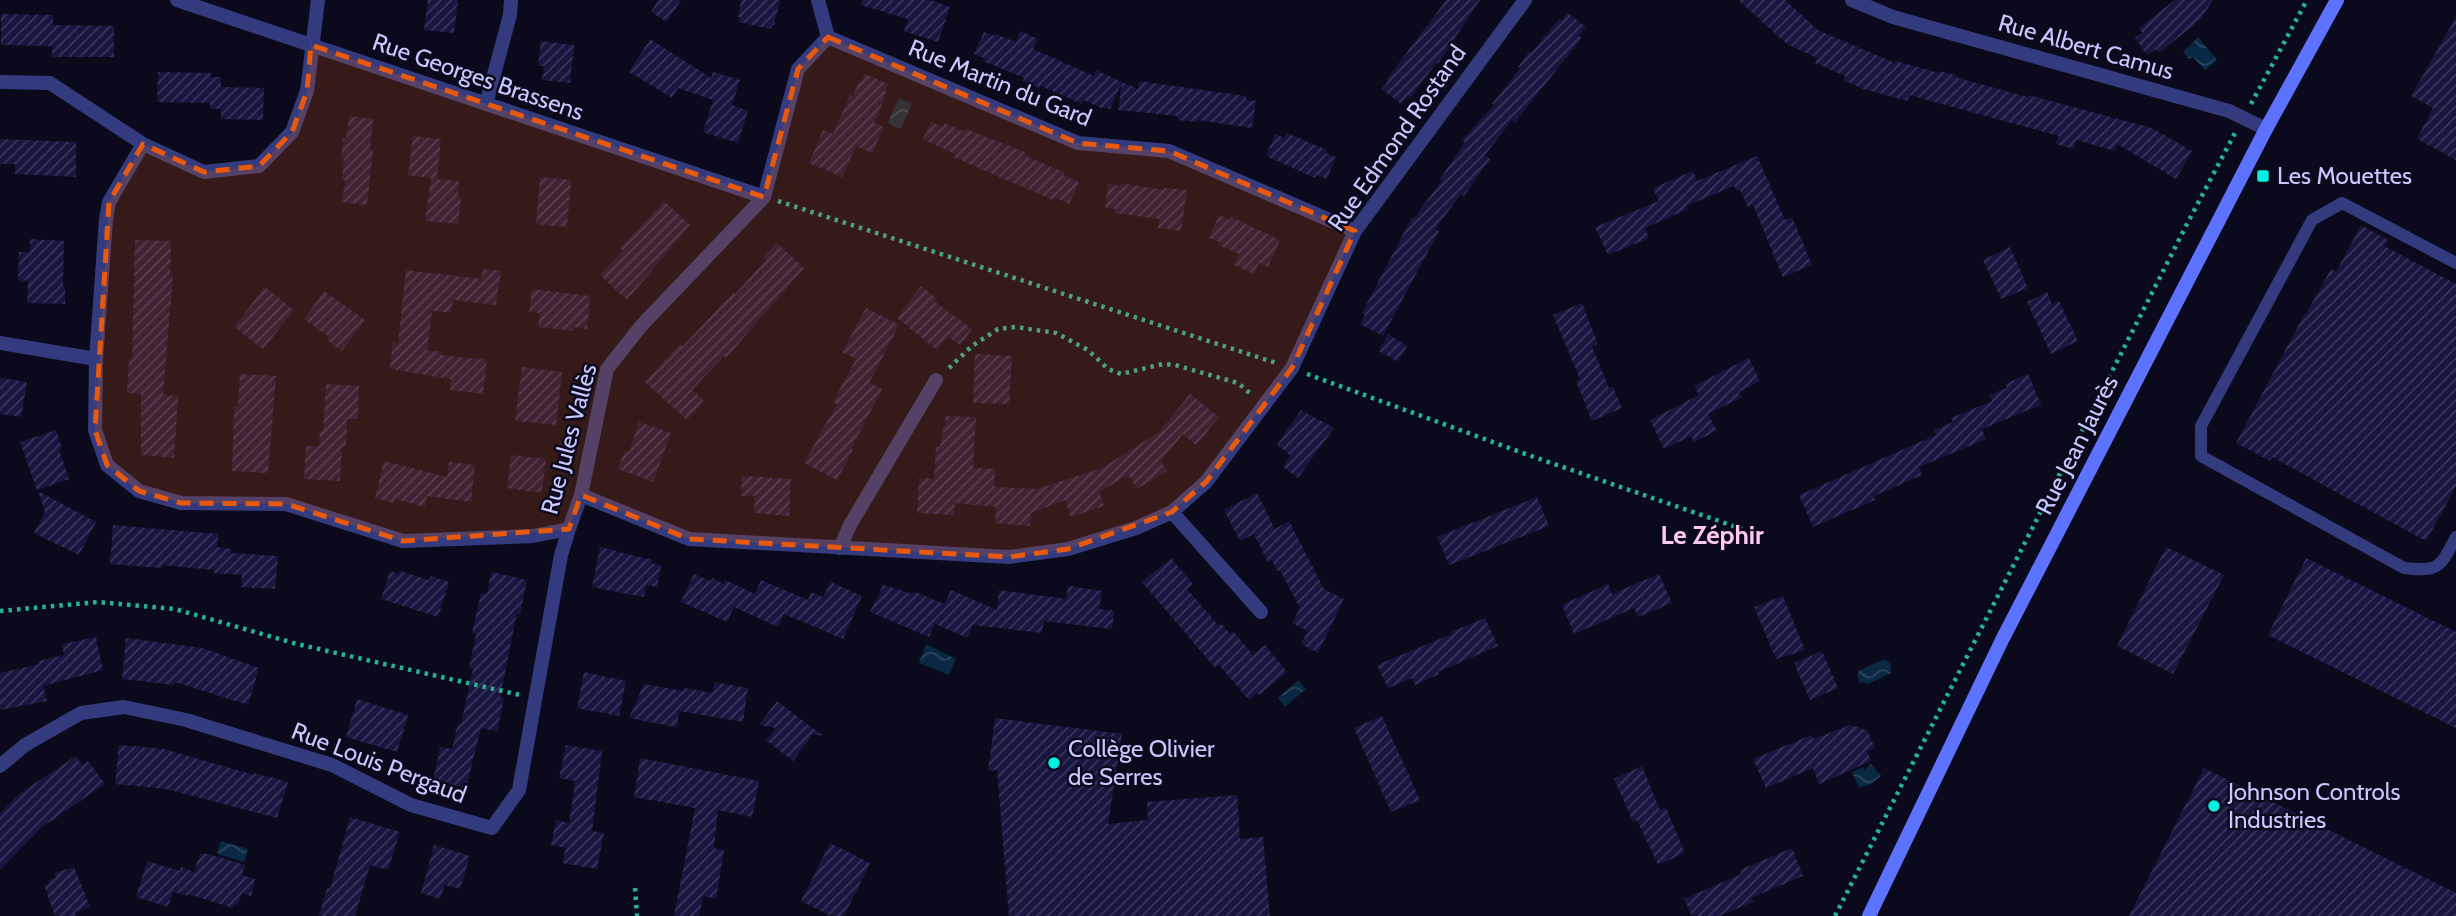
<svg xmlns="http://www.w3.org/2000/svg" width="2456" height="916" font-family="Cabin,sans-serif">
  <defs>
    <pattern id="water-waves" width="16" height="10" patternUnits="userSpaceOnUse" patternTransform="scale(1.75)"><rect width="16" height="10" fill="#092842"/><path d="M0 5q4-4 8 0t8 0" fill="none" stroke="#2b465e"/></pattern>
    <pattern id="building-hatch" width="6" height="6" patternUnits="userSpaceOnUse" patternTransform="scale(1.75)"><rect width="6" height="6" fill="#18153f"/><path d="M-1 1l2-2M0 6l6-6M5 7l2-2" fill="none" stroke="#38365c"/></pattern>
  </defs>
  <rect width="100%" height="100%" fill="#0b0a1d"/>
  <!-- water -->
  <path fill="url(#water-waves)" d="M2198,37L2217,60L2205,70L2193,57L2189,59L2183,52Z
    M899,98L912,104L901,128L894,127L888,122Z
    M926,644L956,659L949,675L919,663Z
    M1882,660H1886L1891,665V673L1868,684L1859,682L1857,674L1860,670Z
    M1298,680L1306,689L1285,707L1278,698Z
    M1871,764L1881,776L1871,784L1859,788L1852,772L1863,767L1864,770Z
    M221,841L248,849L244,862L217,854Z"/>
  <!-- building -->
  <path fill="url(#building-hatch)" d="M428,0H458L454,33L424,30Z
    M658,0H681L667,22L651,12Z
    M741,0H780L774,25H772L771,29L739,22L740,17H738Z
    M862,0H930L950,7L938,42L904,31L908,19L861,5Z
    M1446,0H1480L1438,64L1437,62L1410,98L1408,96L1401,104L1382,89L1388,81L1387,79Z
    M1738,0H1785L1818,30L1895,63L1896,61L1939,73L1940,71L1958,76V78L2028,97V95L2152,128L2192,151L2176,179L2117,144L2115,151L2076,140L2074,149L2056,144L2059,136L1909,95L1908,101L1863,89L1844,80L1845,76L1815,63L1817,58L1787,44Z
    M2175,0H2213L2200,20L2159,53L2156,49L2147,55L2135,38L2142,33L2139,28Z
    M1568,13L1586,27L1579,36L1582,38L1515,122L1512,120L1485,155L1490,159L1464,196L1461,194L1435,229L1439,231L1383,336L1360,324L1365,315L1362,313L1412,217L1414,218L1442,180L1440,179L1465,142L1462,140L1494,105L1492,104L1520,68L1518,67L1529,52L1531,53L1559,19L1561,21Z
    M1,14L53,15V25L114,26V57H52V46L1,45Z
    M2456,17V160L2417,139L2433,108L2411,96Z
    M1020,31L1038,39L1033,49L1094,76L1096,70L1122,82L1110,109L1102,108L1083,100L1082,104L1041,86L1039,88L1023,81L1024,78L983,61L984,58L974,54L984,32L995,36L996,34L1016,42Z
    M650,39L711,78L713,72L740,80L732,105L748,111L738,143L703,132L713,100L678,88L672,98L629,72Z
    M541,41L574,45L570,83L542,80L544,66H538Z
    M158,72L211,73V77H221V87L264,88L263,120L221,119V109H210V103L157,102Z
    M865,74L888,84L885,91L887,92L874,123L884,127L872,153L856,146L842,177L809,163L823,130L833,134L850,95L852,97L860,80L862,81Z
    M1139,81L1246,96V100L1256,101L1252,128L1197,120V122L1178,120V116L1118,110L1122,82L1138,89Z
    M349,116L373,119L370,149L373,150L367,205L342,202L345,180H342L344,159H341L343,138L346,139Z
    M931,122L943,127L944,123L964,132L966,129L1025,152L1024,155L1065,173L1063,175L1079,182L1069,204L1054,197L1053,200L995,175L954,157L955,154L923,139Z
    M1287,133L1327,150L1326,153L1336,157L1327,179L1317,175L1315,178L1266,156L1275,134L1284,138Z
    M413,136L441,139L437,179L459,181L458,197H461L458,224L425,221L431,178L408,175Z
    M0,139L76,142V177L15,174V164H0Z
    M1757,156L1785,220L1792,217L1812,265L1783,277L1753,205L1748,207L1740,190L1737,191L1734,186L1686,206L1688,209L1645,228L1649,238L1608,255L1595,227L1659,201L1653,188L1693,171L1697,181Z
    M540,177L571,180L567,227L536,224Z
    M1120,183L1164,190V188L1187,190L1181,231L1158,228L1159,219L1115,213V209L1105,208L1108,184L1120,186Z
    M664,201L690,225L627,300L600,275L623,250L620,248Z
    M1219,215L1230,220L1231,217L1280,240L1268,267L1259,263L1254,274L1234,265L1239,254L1219,245L1220,242L1209,238Z
    M2361,225L2388,240L2384,246L2456,284V486L2426,541L2272,457L2270,461L2236,443L2305,313L2306,314L2331,269L2336,272Z
    M30,239L64,241L63,286H65V304L27,303L28,281L18,280L19,252H30Z
    M135,240L171,241L170,275H173L163,395L178,396L174,458L141,455V394L127,393L129,358L132,359Z
    M777,243L804,268L726,358L724,356L692,390L704,401L687,420L645,382L680,344L683,346L733,293L735,294L766,260L764,257Z
    M2010,247L2028,288L2001,299L1983,260Z
    M483,269L501,271L496,305L453,300L451,313L432,311L427,350L441,352V355L487,360L483,394L450,390L451,379L390,369L393,341L398,344L406,270L481,279Z
    M921,286L936,298L934,301L972,329L960,345L948,337L937,350L897,318Z
    M265,287L294,310L263,349L234,327Z
    M532,289L590,296L587,329L573,327V331L538,327L540,313L529,312Z
    M324,291L365,320L342,351L327,340L329,337L304,319Z
    M2047,292L2052,304L2059,301L2078,341L2051,354L2027,302Z
    M1582,303L1598,344L1592,347L1609,388L1613,387L1622,408L1592,421L1576,381L1580,379L1553,315Z
    M866,308L899,325L869,383L882,389L851,449L853,450L837,480L804,463L837,404L833,402L856,359L842,352Z
    M1388,334L1407,346L1398,362L1379,351Z
    M975,354L1012,356L1009,404L973,403Z
    M1749,358L1760,381L1739,392L1742,397L1708,414L1717,431L1694,442L1691,436L1664,449L1650,420L1699,395L1694,386Z
    M522,367L562,372L556,425L515,421Z
    M240,374L276,376L268,473L232,471L234,406L238,407Z
    M2028,374L2041,405L1982,429L1986,439L1919,467L1922,475L1874,496L1875,500L1813,527L1799,495L1936,435L1934,430L1953,422L1951,418L1992,401L1989,395L2007,388L2005,384Z
    M0,378L27,382L21,417L0,414Z
    M326,384L359,386L358,419H347L346,447H342L340,481L304,479L306,446H319L320,431H323Z
    M1190,394L1219,417L1196,445L1183,434L1161,461L1167,471L1137,489L1128,475L1099,492L1104,506L1071,517L1065,500L1031,513L1030,526L995,523L996,507L955,503L954,515L917,513L919,478L934,479L936,447H940L946,416L976,417L973,468L995,469L994,487L1037,489L1102,468L1159,432Z
    M1301,410L1334,428L1298,478L1283,467L1290,455L1277,445Z
    M639,422L671,433L653,482L618,469L625,450L629,452Z
    M56,430L62,448L59,449L69,479L37,490L20,442Z
    M511,455L546,459L542,493L507,488Z
    M384,461L447,477L449,462L475,465L471,502L427,496L425,507L395,499L394,503L375,498Z
    M742,476L791,479L789,516L754,513L755,496H741Z
    M38,491L96,522L79,555L34,533L45,512Z
    M1257,493L1275,529L1289,521L1324,589L1344,599L1318,653L1301,644L1308,631L1292,623L1300,608L1280,570L1277,571L1272,560L1268,562L1254,534L1240,541L1224,510Z
    M1537,497L1549,526L1449,565L1437,537Z
    M113,525L218,534L217,547L231,549V553L278,556L275,589L241,587L242,575L214,573V570L162,565V568L110,564Z
    M600,547L652,560L651,563L661,565L657,587L646,585L644,597L592,587Z
    M2166,547L2224,575L2173,674L2117,646Z
    M1171,558L1193,584L1187,589L1218,625L1221,623L1230,634L1233,631L1253,655L1265,645L1287,672L1259,695L1257,693L1249,700L1219,665L1215,668L1142,582Z
    M2306,558L2456,632V728L2268,635Z
    M390,571L399,574L400,571L429,580L431,576L449,582L438,617L381,599Z
    M491,572L527,580L520,614L517,613L500,697L504,698L497,731L481,728L466,788L433,781L440,747L452,749L458,723L461,724L473,669L469,668L476,634L472,633L481,593L487,594Z
    M694,574L711,581L712,578L724,584L725,580L755,594L761,580L808,600L811,592L823,597L831,582L862,596L843,639L784,614L778,627L734,607L727,622L681,602Z
    M1659,574L1672,603L1638,617L1634,608L1574,634L1562,605L1608,584L1612,594Z
    M883,585L913,594L914,591L944,604L951,590L997,610L999,590L1066,599L1068,586L1102,591L1099,609L1114,611L1112,629L1044,621L1042,633L973,625L967,638L935,624L929,637L870,612Z
    M1783,596L1805,650L1776,659L1754,607Z
    M1485,618L1498,646L1438,672L1439,674L1415,685L1412,678L1388,688L1377,665L1452,634L1451,632Z
    M96,637L103,670L43,686L47,701L0,710V673L39,664V661L64,655L62,644Z
    M126,638L202,648L259,668L248,705L175,682L174,685L122,679Z
    M1822,651L1838,688L1810,700L1794,663Z
    M584,672L626,681L619,716L577,708Z
    M715,682L748,688L743,722L679,711L677,727L629,718L644,684L684,691V688L712,693Z
    M357,699L408,715L397,752L346,737Z
    M777,701L823,736L813,734L793,761L766,740L776,728L759,725Z
    M1382,716L1420,800L1391,812L1354,728Z
    M995,718L1122,734L1108,824L1148,820L1147,802L1237,795L1240,839L1263,837L1270,916H1009L997,770L988,771Z
    M1850,725L1867,730L1875,748L1867,751L1871,761L1819,784L1813,768L1766,788L1753,759L1811,735L1813,739Z
    M119,745L164,749L254,775V773L288,782L277,818L166,789L115,784Z
    M566,745L602,751L592,831L604,833L597,869L562,863L566,848L551,845L556,820L569,823L575,781L559,778Z
    M76,756L82,765L88,761L105,784L42,827L0,870V814L19,794Z
    M640,758L759,781L752,817L718,810L714,848L724,850L716,899L703,896L699,916H674L695,808L634,797Z
    M1642,766L1660,810L1666,808L1685,853L1658,865L1637,820L1633,822L1614,779Z
    M2204,768L2456,893V916H2129Z
    M350,817L400,832L388,870L370,865L355,916H319L327,888L330,889Z
    M830,843L870,863L844,916H831L801,901Z
    M434,845L470,856L460,889L445,885L440,899L421,893Z
    M1792,848L1803,876L1751,898L1753,902L1719,916H1692L1684,899L1741,874L1740,870Z
    M200,854H208L245,865L242,875L255,879L251,896L242,893L238,905L234,904L233,908L188,894V896L173,892L168,907L136,897L147,861L180,871L181,867L194,872Z
    M74,867L90,907L75,912L77,916H55L44,885L49,884L48,880L56,878L54,873Z"/>
  <g fill="none" stroke-linecap="round" stroke-linejoin="round">
    <!-- path -->
    <path stroke="#26b395" stroke-width="4.5" stroke-dasharray="3.5 5" stroke-linecap="butt" d="M2251,104L2307,0
      M778,201L1276,363
      M949,368L972,346L998,329L1016,327L1056,333L1088,350L1108,369L1121,374L1163,364L1175,365L1238,383L1252,395
      M1307,374L1531,456L1742,529
      M0,611L98,602L175,609L297,644L520,695
      M635,888L637,916
      M1835,916L2187,224L2235,133"/>
    <!-- lane -->
    <path stroke="#333b7e" stroke-width="12" d="M2456,263L2342,203L2312,220L2201,426V456L2404,568C2440,572 2440,567 2456,537"/>
    <!-- street -->
    <path stroke="#333b7e" stroke-width="14" d="M177,0L764,197
      M1852,0L1893,17L2229,111L2266,129
      M828,37L1078,143L1169,151L1355,231
      M0,82L50,83L143,144L204,172L259,166L292,132L307,91L318,0
      M486,104L510,15L511,0
      M143,144L109,202L106,219L96,359L95,430L107,465L139,491L181,503L286,504L403,541L533,536L569,529L581,495L607,369L641,326L764,197L798,69L828,37L818,0
      M0,343L96,359
      M581,495L689,539L1009,557L1068,549L1136,528L1172,512L1206,482L1292,368L1355,231L1525,0
      M1172,512L1261,612
      M840,548L850,525L936,380
      M0,766L25,745L81,713L124,707L186,720L332,765L411,805L492,828L519,790L561,555L569,529"/>
    <!-- secondary -->
    <path stroke="#5d72ff" stroke-width="14" d="M1869,916L2002,640L2266,129L2337,0"/>
  </g>
  <!-- marked area -->
  <path fill="#e8590c" fill-opacity="0.2" stroke="#e8590c" stroke-width="5" stroke-dasharray="14 9" stroke-linejoin="round" d="M828,37L1078,143L1169,151L1355,231L1292,368L1206,482L1172,512L1068,549L1009,557L689,539L581,495L569,529L403,541L286,504L181,503L139,491L107,465L95,430L109,202L143,144L204,172L259,166L292,132L307,91L311,45L764,197L798,69Z"/>
  <!-- markers -->
  <g fill="#00f1e4" stroke="#0b0a1d" stroke-width="2.5">
    <rect x="2256" y="169" width="14" height="14" rx="3.5"/>
    <circle cx="1054" cy="763" r="7"/>
    <circle cx="2214" cy="806" r="7"/>
  </g>
  <g text-anchor="middle" stroke-width="5" stroke-linejoin="round" paint-order="stroke">
    <!-- street labels -->
    <g font-size="24" fill="#c6c8ff" stroke="#0b0a1d">
      <text transform="translate(2086 47) rotate(16)" y="8">Rue Albert Camus</text>
      <text transform="translate(478 77) rotate(19)" y="8">Rue Georges Brassens</text>
      <text transform="translate(1000 83) rotate(22)" y="8">Rue Martin du Gard</text>
      <text transform="translate(1397 138) rotate(-55)" y="8">Rue Edmond Rostand</text>
      <text transform="translate(569 439) rotate(-75)" y="8">Rue Jules Vallès</text>
      <text transform="translate(2077 445) rotate(-63)" y="8">Rue Jean Jaurès</text>
      <text transform="translate(379 763) rotate(21)" y="8">Rue Louis Pergaud</text>
    </g>
    <!-- poi labels -->
    <g font-size="24" fill="#c6c8ff" stroke="#0b0a1d" text-anchor="start">
      <text x="2277" y="184">Les Mouettes</text>
      <text x="1068" y="757">Collège Olivier<tspan x="1068" dy="28">de Serres</tspan></text>
      <text x="2228" y="800">Johnson Controls<tspan x="2228" dy="28">Industries</tspan></text>
    </g>
    <!-- neighbourhood labels -->
    <g font-size="26" font-weight="bold" fill="#ffc8f3" stroke="#0b0a1d">
      <text x="1712" y="544">Le Zéphir</text>
    </g>
  </g>
</svg>
